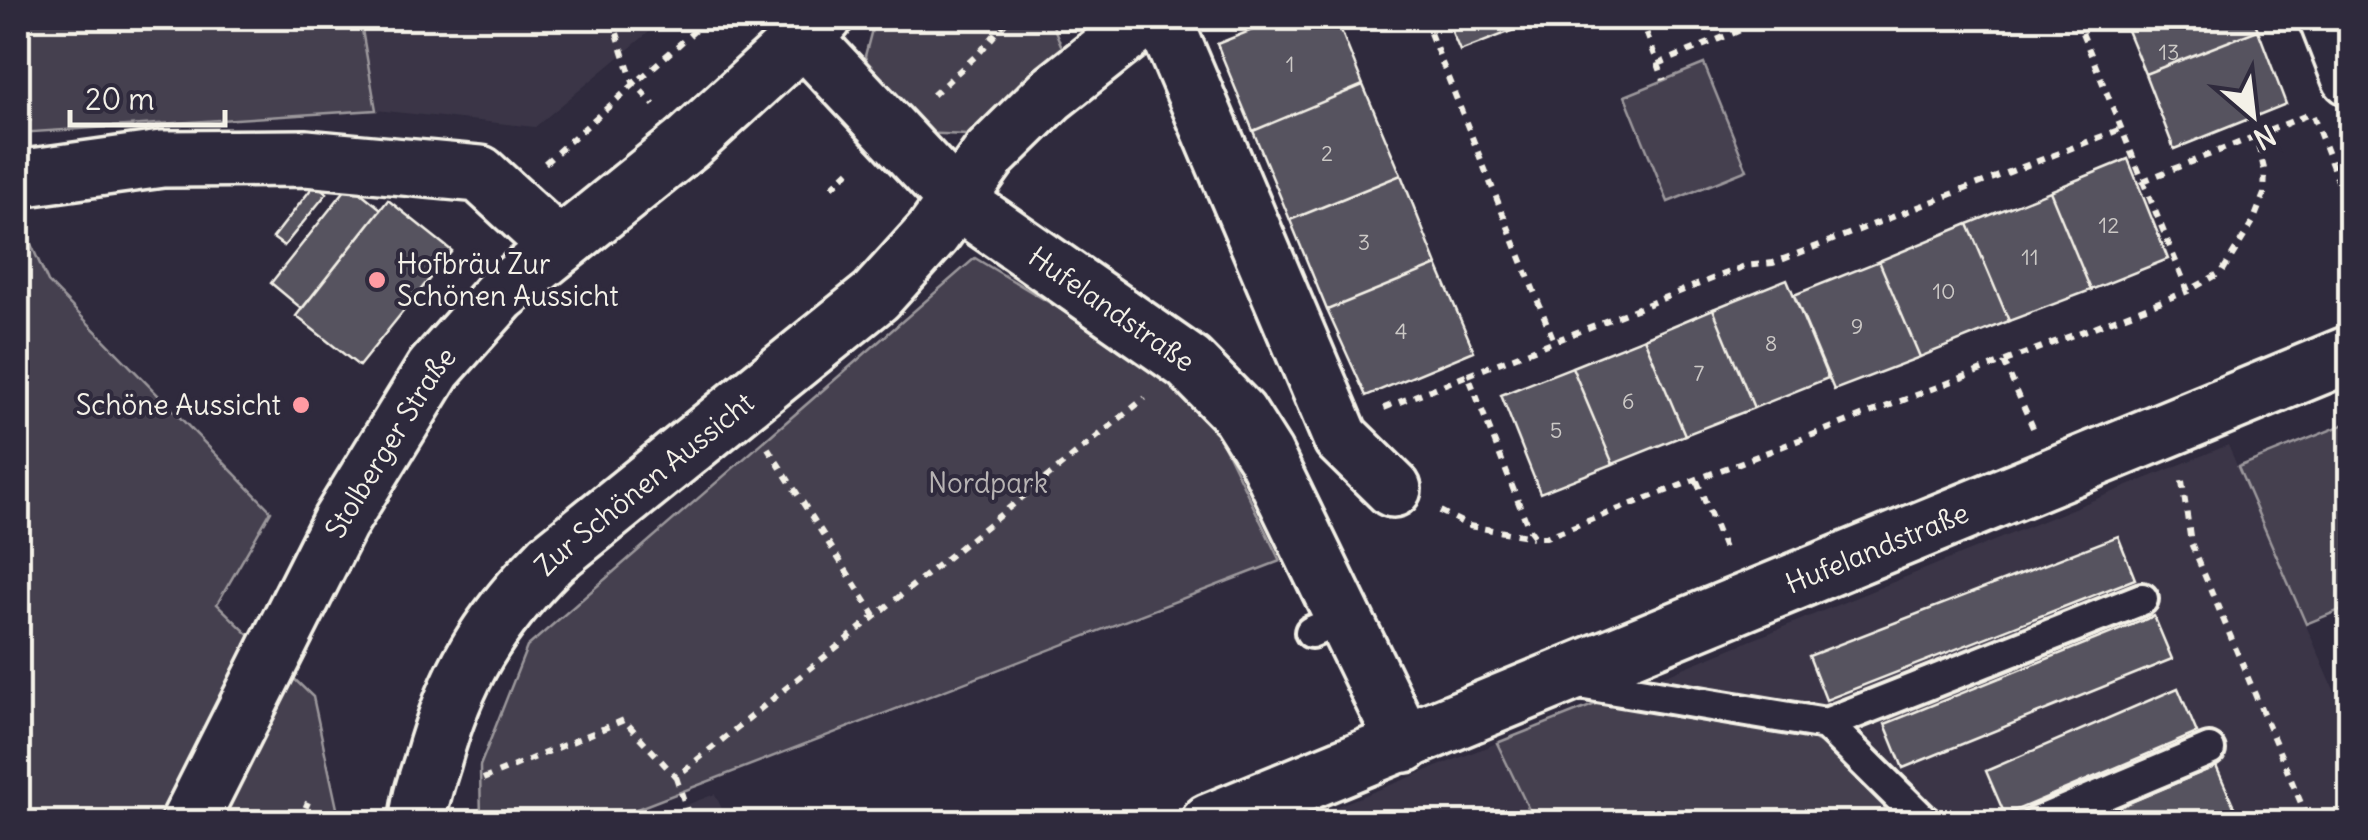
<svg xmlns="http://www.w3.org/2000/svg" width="2368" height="840" font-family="Delius,sans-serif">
  <rect width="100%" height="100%" fill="#2f2a3d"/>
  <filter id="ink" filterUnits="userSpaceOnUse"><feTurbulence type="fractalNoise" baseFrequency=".01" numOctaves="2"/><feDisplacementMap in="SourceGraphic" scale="20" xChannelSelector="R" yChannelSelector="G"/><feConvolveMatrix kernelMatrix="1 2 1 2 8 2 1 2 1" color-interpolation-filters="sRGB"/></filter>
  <g filter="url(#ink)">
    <!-- built -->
    <path fill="#3b3647" d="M360,18H666L535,127L376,110Z
      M2228,445L2350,727V822H1913L1785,726L1598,703Z
      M1497,743L1535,822H1297Z
      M715,794L728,822H642Z"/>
    <!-- green -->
    <path fill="#454050" stroke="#9c989c" stroke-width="2.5" d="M18,18H360L376,110L18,133Z
      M875,18H1050L1068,62L1000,118L967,135L919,133L876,95L865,56Z
      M1704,64L1747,170L1668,202L1625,96Z
      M18,215L48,282L271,511L217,604L313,697L340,822H18Z
      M975,258L1060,309L1207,411L1280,561L603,822H481L480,766L527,647Z
      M2350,422V606L2306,624L2238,467Z
      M1598,703L1785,726L1834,750L1913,822H1535L1497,743Z"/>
    <!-- building -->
    <path fill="#56525f" stroke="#f4f1e8" stroke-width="2.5" d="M1282,18H1336L1363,85L1253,131L1217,44Z
      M1446,18H1545L1460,51Z
      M2122,18H2253L2258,30L2145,74Z
      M2258,30L2286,104L2174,149L2145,74Z
      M1363,85L1401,175L1290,220L1253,131Z
      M2128,159L2168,259L2091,290L2050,191Z
      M1401,175L1437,265L1327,310L1290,220Z
      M315,184L327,193L284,246L273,238Z
      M350,184L381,209L302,309L271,283Z
      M2050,191L2091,290L2009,321L1968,224Z
      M388,200L452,251L359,366L296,316Z
      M1968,224L2009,321L1920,357L1879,261Z
      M1879,261L1920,357L1834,390L1794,295Z
      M1437,265L1474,351L1366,396L1327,310Z
      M1787,279L1828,378L1754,408L1713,309Z
      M1713,309L1754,408L1685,435L1644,338Z
      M1644,338L1685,435L1613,464L1572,367Z
      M1572,367L1613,464L1540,493L1501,395Z
      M2118,536L2135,579L1826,700L1809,656Z
      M2154,616L2172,659L1903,768L1885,724Z
      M2178,688L2197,733L2005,815L1986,771Z
      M2216,766L2236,811L2210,822H2083Z"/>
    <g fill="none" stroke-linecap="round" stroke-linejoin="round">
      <!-- lane casing -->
      <g stroke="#f4f1e8" stroke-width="38">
        <path id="lane" d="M1311,632L1344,618
          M1567,681L1826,724L1925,822
          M1826,724L2142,599
          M2038,822L2209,750"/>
      </g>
      <!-- street casing -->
      <g stroke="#f4f1e8" stroke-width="62">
        <g id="street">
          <path d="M1163,18L1341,438L1393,489"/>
          <path d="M2327,18L2350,77"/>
          <path id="s1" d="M802,36L957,201L1189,363L1239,414L1265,455L1405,744"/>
          <path d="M18,179L162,159L306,158L480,174L559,247"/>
          <path id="s2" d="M418,822C419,802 426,782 432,763C456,675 487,624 551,559L876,296L933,233L990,154L1050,95L1147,18"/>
          <path id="s3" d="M1209,822L2350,354"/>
        </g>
      </g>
      <!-- secondary casing -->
      <g stroke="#f4f1e8" stroke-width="62">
        <g id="secondary">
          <path id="s4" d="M189,822L340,522L434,369L500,295L688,143L824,18"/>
        </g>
      </g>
      <!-- path -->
      <path stroke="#f4f1e8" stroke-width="6" stroke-dasharray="8 8" stroke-linecap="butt" d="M612,18L633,82L654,105
        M1424,18L1554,341
        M1641,18L1664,80
        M2076,18L2188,291L2222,272L2253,222L2264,194L2265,173L2256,136L2312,113
        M1658,64L1770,18
        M18,85L29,122
        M933,95L980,52L1009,18
        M2313,116L2350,212
        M545,163L709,18
        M2143,181L2256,136
        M832,187L853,167
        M2004,362L2034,430
        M1468,375L1745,266L1773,263L2121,129
        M1384,408L1468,375L1529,529L1535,537H1546L2188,291
        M768,448L875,616
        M1697,481L1726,554
        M2182,481L2191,543L2309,822
        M1440,511L1469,526L1533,537
        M676,777L691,822
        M483,779L624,720L676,777L1145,398
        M299,822L308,802"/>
      <!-- lane -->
      <use href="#lane" stroke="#2f2a3d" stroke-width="30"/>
      <!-- street -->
      <use href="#street" stroke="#2f2a3d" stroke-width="55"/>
      <!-- secondary -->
      <use href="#secondary" stroke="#2f2a3d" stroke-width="55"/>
    </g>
  </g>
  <!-- markers -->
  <g fill="#ff9aa2" stroke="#2f2a3d" stroke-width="4">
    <circle cx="377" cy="280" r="10"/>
    <circle cx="301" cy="405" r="10"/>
  </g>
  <g text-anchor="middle" stroke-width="8" stroke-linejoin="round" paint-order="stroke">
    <!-- number labels -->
    <g font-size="22" fill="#ccc9c6">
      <text x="2169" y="60">13</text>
      <text x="1290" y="72">1</text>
      <text x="1327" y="161">2</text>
      <text x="2109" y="233">12</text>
      <text x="1364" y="250">3</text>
      <text x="2030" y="265">11</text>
      <text x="1944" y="299">10</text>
      <text x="1857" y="334">9</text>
      <text x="1401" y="339">4</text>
      <text x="1771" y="351">8</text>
      <text x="1699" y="381">7</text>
      <text x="1628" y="409">6</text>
      <text x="1556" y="438">5</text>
    </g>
    <!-- poi labels -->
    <g font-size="28" fill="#f4f1e8" stroke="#2f2a3d" text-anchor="start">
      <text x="397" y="274">Hofbräu Zur<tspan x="397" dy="32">Schönen Aussicht</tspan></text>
      <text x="281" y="415" text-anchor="end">Schöne Aussicht</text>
    </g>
    <!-- street labels -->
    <g font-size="28" fill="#f4f1e8" stroke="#2f2a3d">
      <text dy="10" stroke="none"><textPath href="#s1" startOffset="415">Hufelandstraße</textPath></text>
      <text dy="10" stroke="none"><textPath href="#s4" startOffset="430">Stolberger Straße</textPath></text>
      <text dy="10" stroke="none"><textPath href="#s2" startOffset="420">Zur Schönen Aussicht</textPath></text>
      <text dy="10" stroke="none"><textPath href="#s3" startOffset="722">Hufelandstraße</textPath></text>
    </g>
    <!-- park labels -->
    <g font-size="28" fill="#b7b3b3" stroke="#2f2a3d">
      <text x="988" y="493">Nordpark</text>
    </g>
  </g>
  <!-- margin -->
  <rect width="2368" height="840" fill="none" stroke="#2f2a3d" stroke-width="60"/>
  <rect x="30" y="30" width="2308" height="780" fill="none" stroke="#f4f1e8" stroke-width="4" filter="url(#ink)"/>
  <!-- north arrow -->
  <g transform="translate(2253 115) rotate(152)" stroke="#2f2a3d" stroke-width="8" paint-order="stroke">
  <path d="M0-8L18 38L0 25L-18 38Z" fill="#f4f1e8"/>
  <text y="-15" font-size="28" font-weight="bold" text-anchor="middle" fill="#f4f1e8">N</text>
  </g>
  <!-- scale -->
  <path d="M70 110v15h155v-15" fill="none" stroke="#f4f1e8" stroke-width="5"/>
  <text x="85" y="110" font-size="30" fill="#f4f1e8" stroke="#2f2a3d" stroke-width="8" paint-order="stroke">20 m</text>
</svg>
